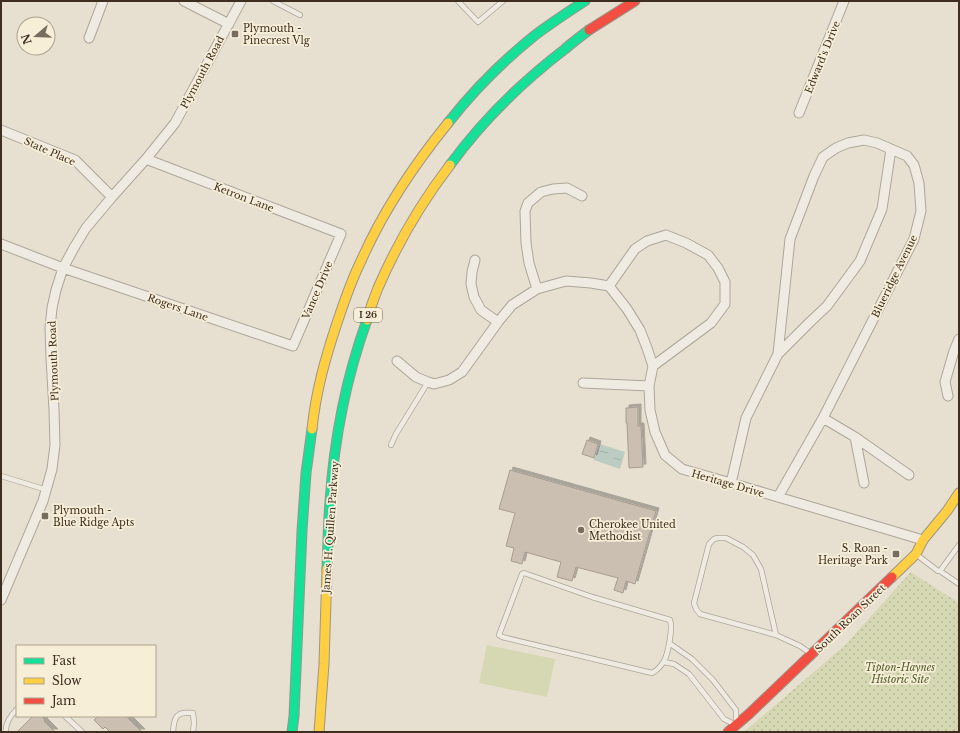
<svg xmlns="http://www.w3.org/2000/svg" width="960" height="733" font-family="'Libre Baskerville',serif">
  <defs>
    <pattern id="green-dots" width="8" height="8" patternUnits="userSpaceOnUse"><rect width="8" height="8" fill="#d6d7b3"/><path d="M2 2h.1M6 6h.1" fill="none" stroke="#b9b99a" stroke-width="1.8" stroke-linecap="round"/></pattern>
    <pattern id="water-ripples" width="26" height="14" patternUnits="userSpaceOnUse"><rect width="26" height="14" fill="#bcccc2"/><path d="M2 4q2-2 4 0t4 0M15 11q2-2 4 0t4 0" fill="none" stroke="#a2b0a6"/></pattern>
    <filter id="shadow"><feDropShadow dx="3" dy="-3" stdDeviation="0" flood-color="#0004"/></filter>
  </defs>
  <rect width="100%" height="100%" fill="#e7e0d1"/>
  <!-- green -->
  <path fill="url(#green-dots)" d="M911,572L959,603V732H744L844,646Z"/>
  <!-- pitch -->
  <path fill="#d6d7b3" d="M487,645L555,659L547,697L479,683Z"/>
  <!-- water -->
  <path fill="url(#water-ripples)" d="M600,444L625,452L620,469L594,460Z"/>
  <!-- building -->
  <path fill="#cbbfb2" stroke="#a89c90" filter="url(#shadow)" d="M638,407V426H641L643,467L629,468L627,423H626V408Z
    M587,440L598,444L594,458L582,454Z
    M510,470L656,511L635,584L626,581L623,593L614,590L618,578L576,567L572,581L557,577L561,562L525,552L522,564L511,561L514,548L506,546L515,513L499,509Z
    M33,716H41L45,720L44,721L55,732H17Z
    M98,716H126L142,732H110L105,727L103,729L94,720Z"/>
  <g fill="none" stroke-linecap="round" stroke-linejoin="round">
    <!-- lane casing -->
    <g stroke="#ada599" stroke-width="6">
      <path id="lane" d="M273,1L300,15
        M458,1L478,22L503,1
        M391,445L396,434L428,382
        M1,476L47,490
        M917,555L938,571H940L959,545
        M940,571L959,584
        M524,573L592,597L670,620C673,628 668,654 664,661C661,666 656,671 652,673L502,637L499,635L522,574Z
        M776,635L761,569L753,555L743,547L726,538H718L714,539L709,544L694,603L696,609L700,614L776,635L800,646L810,653
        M664,662L674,664L689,674L724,719L736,725V710L713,680L692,659L669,643
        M65,716L82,732
        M6,732C5,723 11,715 17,709
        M173,732C174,717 176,711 193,713L194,723L193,732"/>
    </g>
    <!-- street casing -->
    <g stroke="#ada599" stroke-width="11">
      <path id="street" d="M184,1L229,24
        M89,38L103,1
        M799,113L844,1
        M1,130L75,160L112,197
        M1,244L63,268L293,346L341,234L146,159
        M475,260L472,272L471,284L474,297L481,310L498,322
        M609,286L635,249L647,241L666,235L686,243L708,255L718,268L725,282V304L711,323L653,366
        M537,289L529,263L526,243L525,211L528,203L541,192L553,189L567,188L582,196
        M778,354L810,322L827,306L860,261L882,209L891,149
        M397,361L416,377L428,382L434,384L449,380L462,372L498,322L512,305L537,289L566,281L591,283L609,286L627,309L640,330L647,348L653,366L649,386L650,410L655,432L665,455L682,469L731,483L778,497L923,540
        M583,383L649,386
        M948,396L945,382L954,351L959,339
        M823,418L855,437L909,475
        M855,437L864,483
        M731,483L746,418L778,354L790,239L814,176L823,157L836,148L848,143L864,140L877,143L907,156L914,165L919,183L921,211L914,239L823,418L778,497
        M1,600L43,501L52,469L55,445L54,410L51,358L50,328L52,308L56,290L63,268L75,246L86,228L112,197L146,159L175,123L241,1"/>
    </g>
    <!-- fast casing -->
    <g stroke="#9c958a" stroke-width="11">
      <path id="fast" d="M448,123C473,91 503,61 534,36C551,23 568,12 585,1
        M450,165C482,121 522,82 565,49C573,42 581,36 589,30
        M327,569C328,547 328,524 330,502C334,440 346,378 367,320
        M292,732L294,716L302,531L306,473L312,429"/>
    </g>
    <!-- slow casing -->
    <g stroke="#9c958a" stroke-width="11">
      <path id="slow" d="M367,320C370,309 374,298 378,288C397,244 421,203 450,165
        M312,429C316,391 325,359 337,323C344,302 351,281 361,261C383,211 414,165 448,123
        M892,577L916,554L923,540L947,511L959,493
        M319,732L324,664L327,569"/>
    </g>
    <!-- jam casing -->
    <g stroke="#9c958a" stroke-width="11">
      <path id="jam" d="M589,30L635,1
        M728,732L749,714L892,577"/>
    </g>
    <!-- lane -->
    <use href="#lane" stroke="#efebe3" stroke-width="4.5"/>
    <!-- street -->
    <use href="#street" stroke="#efebe3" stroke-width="9"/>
    <!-- fast -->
    <use href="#fast" stroke="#16e098" stroke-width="9"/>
    <!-- slow -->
    <use href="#slow" stroke="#ffcf43" stroke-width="9"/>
    <!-- jam -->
    <use href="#jam" stroke="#f24e42" stroke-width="9"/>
  </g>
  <!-- markers -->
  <g fill="#786c5e" stroke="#f7eed8" stroke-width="1.5">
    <rect x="231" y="30" width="8" height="8" rx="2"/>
    <rect x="41" y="512" width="8" height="8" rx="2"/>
    <circle cx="581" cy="530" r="4"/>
    <rect x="892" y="550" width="8" height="8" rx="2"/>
  </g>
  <g text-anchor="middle" stroke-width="3.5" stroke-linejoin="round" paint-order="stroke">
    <!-- shield labels -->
    <rect fill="#f7eed8" stroke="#756857" stroke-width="1" x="354" y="308" width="28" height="14" rx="3"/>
    <g font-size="9" font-weight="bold" fill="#3d2e20">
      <text x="368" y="318">I 26</text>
    </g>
    <!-- poi labels -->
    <g font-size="10" fill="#3d2e20" stroke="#f7eed8" text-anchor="start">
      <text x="243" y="32">Plymouth -<tspan x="243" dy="12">Pinecrest Vlg</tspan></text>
      <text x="53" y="514">Plymouth -<tspan x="53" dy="12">Blue Ridge Apts</tspan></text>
      <text x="589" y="528">Cherokee United<tspan x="589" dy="12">Methodist</tspan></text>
      <text x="888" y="552" text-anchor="end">S. Roan -<tspan x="888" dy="12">Heritage Park</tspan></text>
    </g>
    <!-- street labels -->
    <g font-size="10" fill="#3d2e20" stroke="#f7eed8">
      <text transform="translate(822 57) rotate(-68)" y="4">Edward's Drive</text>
      <text transform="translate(202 72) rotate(-62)" y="4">Plymouth Road</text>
      <text transform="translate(50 151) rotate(24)" y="4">State Place</text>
      <text transform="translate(244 197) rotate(21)" y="4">Ketron Lane</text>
      <text transform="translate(894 276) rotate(-64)" y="4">Blueridge Avenue</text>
      <text transform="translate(317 290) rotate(-67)" y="4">Vance Drive</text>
      <text transform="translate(178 307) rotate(19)" y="4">Rogers Lane</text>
      <text transform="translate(53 361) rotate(-92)" y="4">Plymouth Road</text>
      <text transform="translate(728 483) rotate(16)" y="4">Heritage Drive</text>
      <text transform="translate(330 527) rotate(-86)" y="4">James H. Quillen Parkway</text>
      <text transform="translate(850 618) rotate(-44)" y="4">South Roan Street</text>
    </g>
    <!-- park labels -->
    <g font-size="10" font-style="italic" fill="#4d5a26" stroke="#f7eed8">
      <text x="900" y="671">Tipton-Haynes<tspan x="900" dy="12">Historic Site</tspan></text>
    </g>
  </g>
  <!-- border -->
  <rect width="960" height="733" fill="none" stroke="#3d2e20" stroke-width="4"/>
  <!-- legend -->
  <rect x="16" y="645" width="140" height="72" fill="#f7eed8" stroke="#ada18e"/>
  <rect x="24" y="658" width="20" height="6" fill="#16e098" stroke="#ada18e"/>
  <text x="52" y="665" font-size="12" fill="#3d2e20">Fast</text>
  <rect x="24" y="678" width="20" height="6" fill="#ffcf43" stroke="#ada18e"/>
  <text x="52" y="685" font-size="12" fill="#3d2e20">Slow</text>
  <rect x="24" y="698" width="20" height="6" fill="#f24e42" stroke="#ada18e"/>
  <text x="52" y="705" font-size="12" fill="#3d2e20">Jam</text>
  <!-- north arrow -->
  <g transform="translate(36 36) rotate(251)"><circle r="19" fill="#f7eed8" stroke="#ada18e"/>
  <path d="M0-3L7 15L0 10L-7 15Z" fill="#786c5e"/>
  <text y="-6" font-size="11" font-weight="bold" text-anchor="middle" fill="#3d2e20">N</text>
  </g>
</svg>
